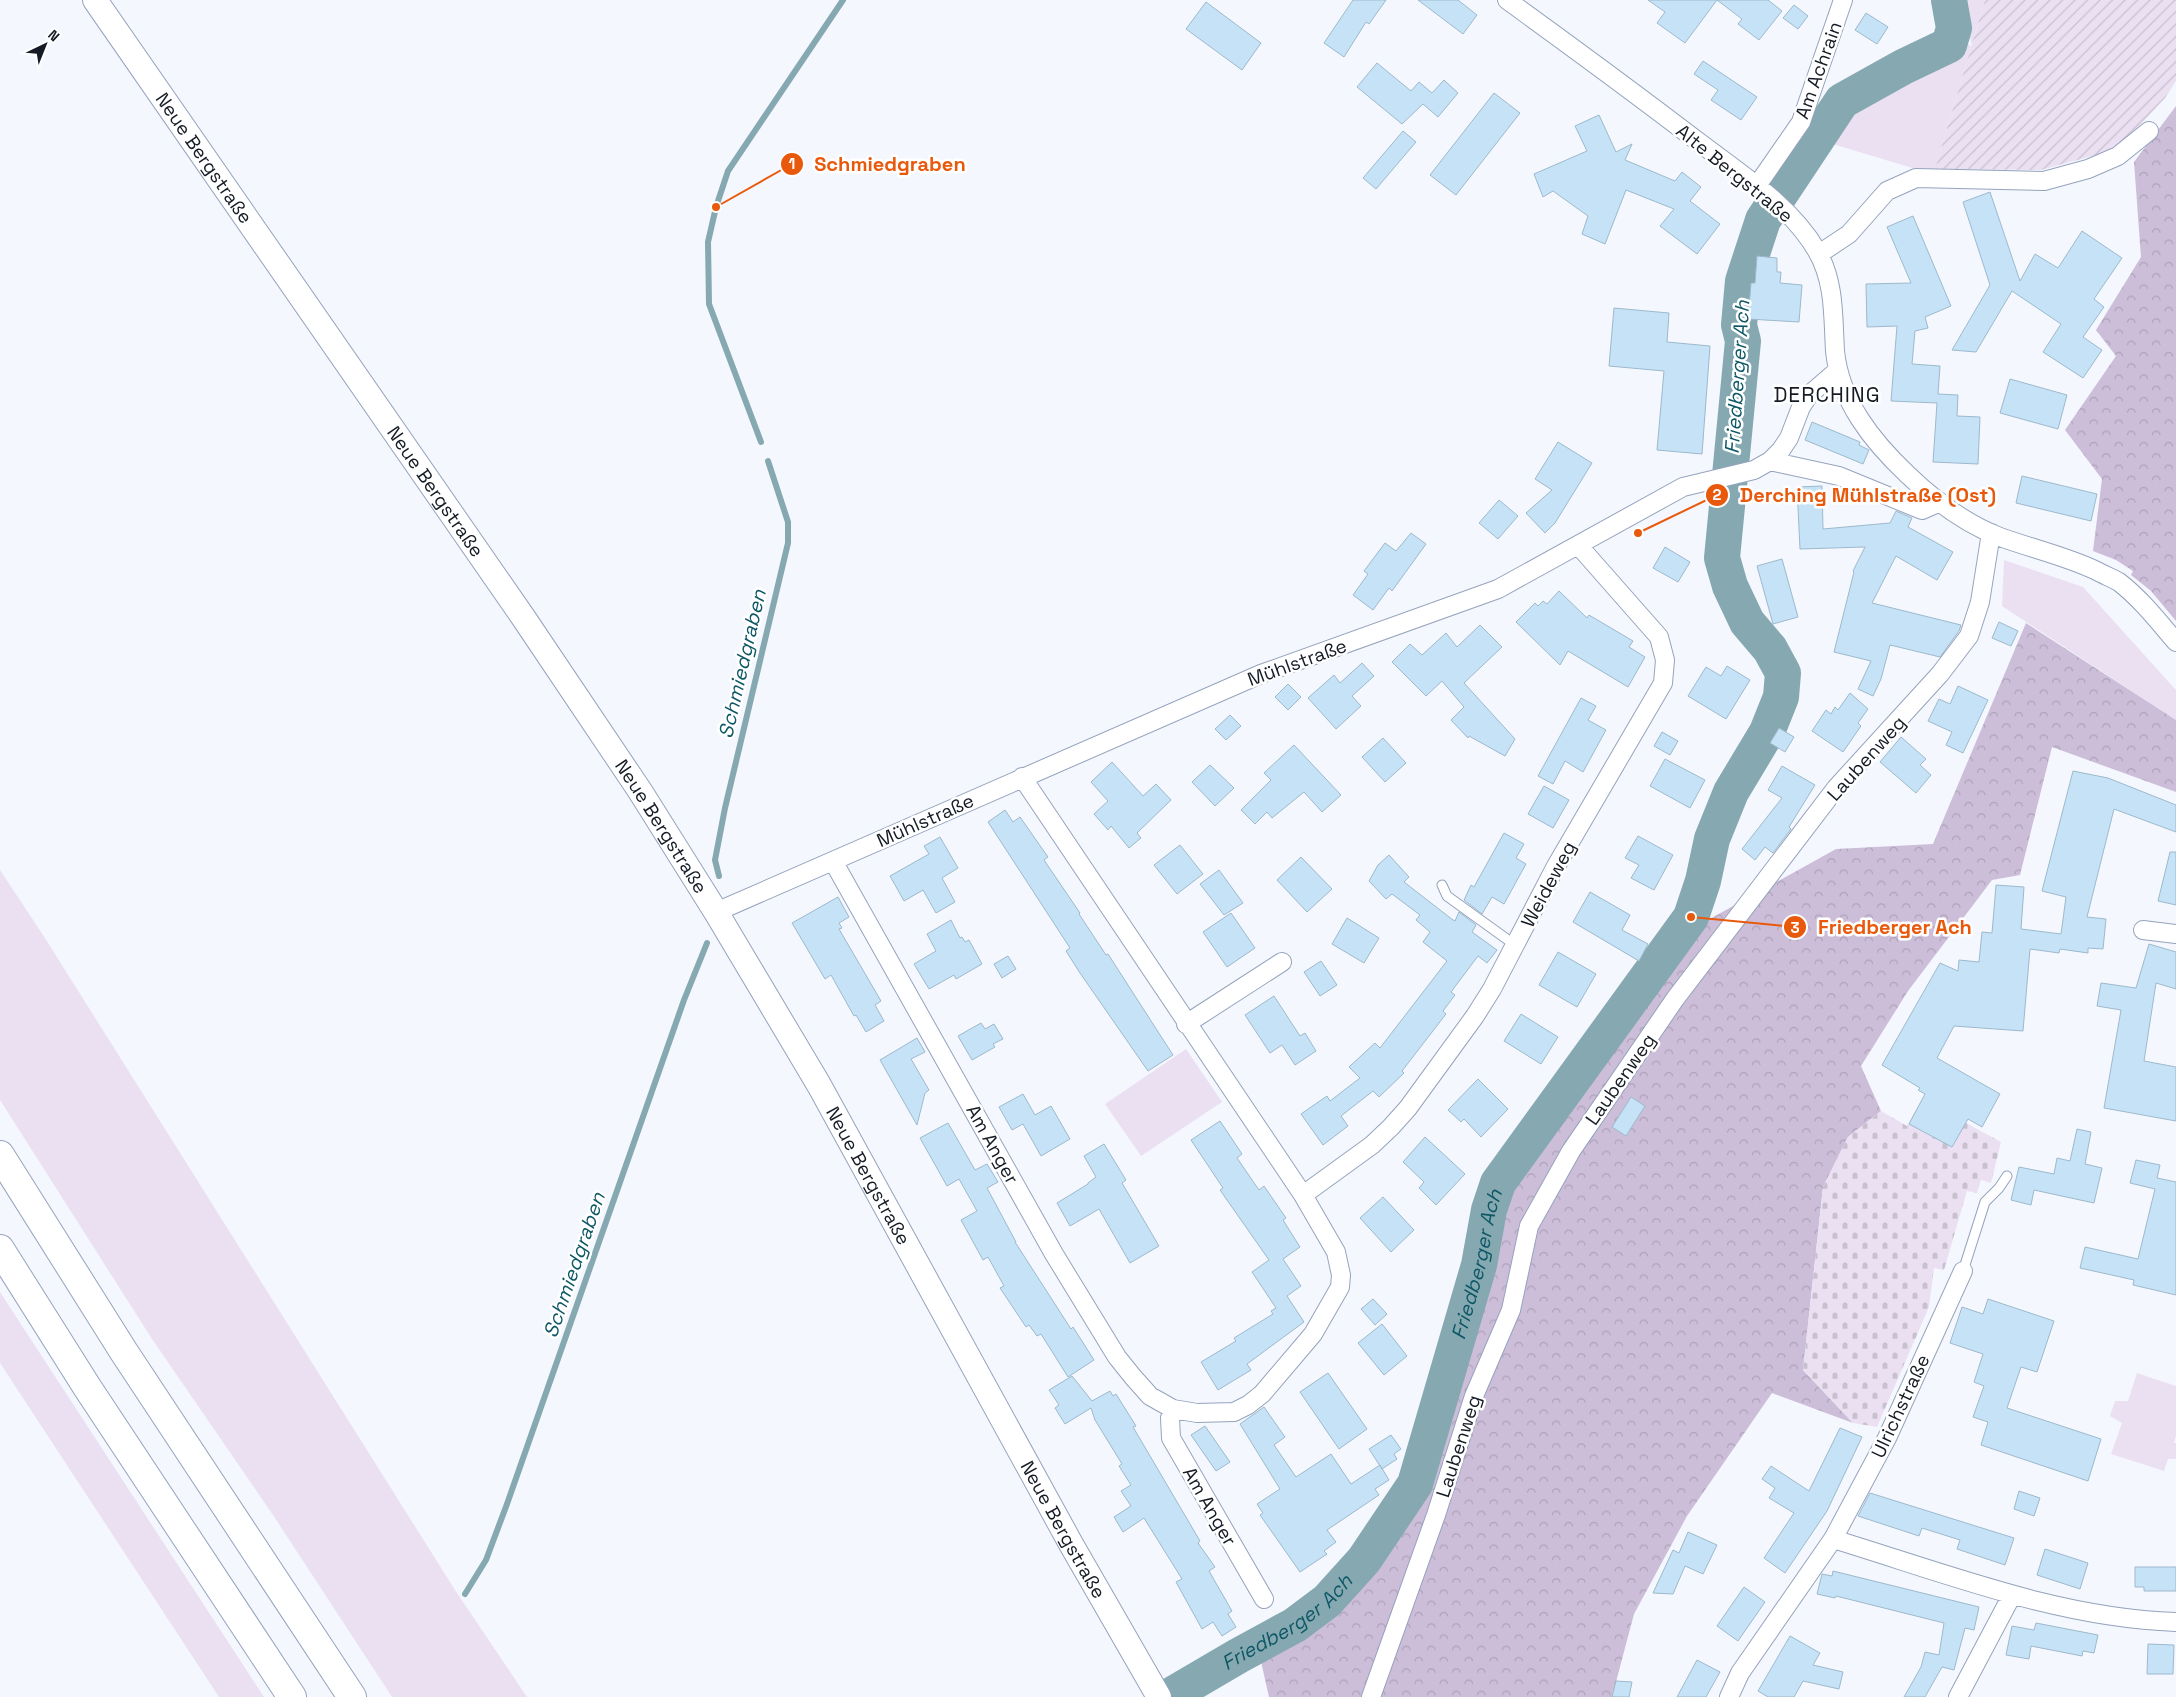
<svg xmlns="http://www.w3.org/2000/svg" width="2176" height="1697" font-family="'Space Grotesk',sans-serif">
  <defs>
    <pattern id="forest-crowns" width="20" height="18" patternUnits="userSpaceOnUse" patternTransform="scale(1.25)"><rect width="20" height="18" fill="#ccbdd8"/><path d="M2 6a3 3 0 1 1 6 0M12 15a3 3 0 1 1 6 0" fill="none" stroke="#aea2b9"/></pattern>
    <pattern id="cemetery-stones" width="16" height="16" patternUnits="userSpaceOnUse" patternTransform="scale(1.25)"><rect width="16" height="16" fill="#eae0f2"/><path d="M2 7V4a2 2 0 0 1 4 0v3zM10 15v-3a2 2 0 0 1 4 0v3z" fill="#c8c0cf"/></pattern>
    <pattern id="garden-furrows" width="10" height="10" patternUnits="userSpaceOnUse" patternTransform="scale(1.25)"><rect width="10" height="10" fill="#eae0f2"/><path d="M-1 1l2-2M0 10L10 0M9 11l2-2" fill="none" stroke="#c8c0cf"/></pattern>
  </defs>
  <rect width="100%" height="100%" fill="#f4f7fd"/>
  <!-- grass -->
  <path fill="#eae0f2" d="M1962,0H1985L1935,169L1919,170L1806,136L1839,94L1890,63L1931,44L1942,26L1972,47Z
    M2004,560L2083,587L2176,690V720L2002,606Z
    M0,870L43,935L455,1590L527,1697H392L273,1515L152,1339L0,1100Z
    M1186,1049L1222,1102L1141,1156L1105,1104Z
    M0,1292L264,1697H219L0,1363Z
    M2137,1373L2176,1386V1436L2174,1443H2176V1459H2168L2164,1471L2111,1454L2122,1423L2110,1416L2115,1401H2128Z"/>
  <!-- forest -->
  <path fill="url(#forest-crowns)" d="M2176,106V621L2151,591L2131,575L2133,571L2116,560L2093,551L2102,479L2065,430L2116,356L2096,330L2141,257L2134,162Z
    M2026,623L2176,720V792L2052,747L2020,875L1992,880L1908,991L1861,1066L1881,1111L1848,1137L1823,1187L1803,1370L1853,1423L1772,1393L1687,1516L1634,1614L1612,1697H1269L1260,1657L1311,1628L1341,1602L1374,1561L1425,1484L1476,1307L1508,1185L1538,1138L1679,936L1836,849L1933,844Z"/>
  <!-- cemetery -->
  <path fill="url(#cemetery-stones)" d="M1922,1099L2001,1142L1991,1183L1981,1180L1977,1193L1967,1191L1944,1270L1934,1268L1929,1307L1877,1427L1853,1423L1803,1370L1823,1187L1848,1137L1881,1111L1907,1126Z"/>
  <!-- garden -->
  <path fill="url(#garden-furrows)" d="M1985,0H2176V81L2165,98L2118,149L2041,170L1935,169Z"/>
  <g fill="none" stroke-linecap="round" stroke-linejoin="round">
    <!-- stream -->
    <path stroke="#86a8b1" stroke-width="6" d="M761,442L709,304L708,242L716,207L728,171L843,0
      M719,876L715,860L725,808L788,543V522L768,461
      M465,1594L486,1560L507,1504L684,1000L707,943"/>
    <!-- river -->
    <path stroke="#86a8b1" stroke-width="36" id="s1" d="M1168,1697L1238,1656L1295,1625L1327,1601L1364,1560L1415,1484L1479,1265L1489,1210L1498,1183L1691,917L1703,881L1712,839L1731,792L1767,732L1781,697L1783,673L1770,649L1747,622L1730,586L1722,558L1743,341L1739,325L1743,281L1763,220L1842,101L1903,67L1949,45L1954,28L1949,0"/>
  </g>
  <!-- building -->
  <path fill="#c6e2f7" stroke="#9db9cc" d="M1353,0H1386L1369,24L1366,22L1344,57L1324,43Z
    M1418,0H1458L1477,15L1463,34Z
    M1648,0H1768L1782,11L1759,40L1738,24L1742,19L1717,0L1685,43L1657,23L1665,12Z
    M1206,2L1261,43L1242,70L1186,29Z
    M1794,5L1808,16L1798,29L1783,18Z
    M1866,13L1888,27L1877,44L1855,30Z
    M1703,61L1757,97L1741,120L1711,100L1718,90L1694,74Z
    M1377,63L1411,91L1419,82L1432,93L1444,80L1458,93L1438,117L1423,104L1402,124L1357,87Z
    M1494,93L1520,113L1456,195L1430,175Z
    M1599,115L1616,152L1632,144L1625,160L1675,181L1682,172L1701,187L1690,201L1720,224L1697,254L1660,226L1674,209L1626,190L1605,244L1582,234L1588,216L1553,191L1543,197L1534,174L1587,151L1575,126Z
    M1403,131L1416,142L1376,189L1363,178Z
    M1990,192L2020,281L2035,254L2058,268L2082,231L2122,258L2094,299L2104,307L2083,337L2102,350L2083,378L2043,352L2061,324L2012,291L1976,352L1952,350L1990,285L1963,202Z
    M1913,216L1951,306L1925,317L1928,328L1915,331L1912,364L1940,366L1938,394L1958,395L1957,416L1980,417L1978,464L1933,462L1937,403L1891,401L1897,326L1867,327L1866,284L1911,283L1887,227Z
    M1757,256L1777,258V272H1781L1780,283L1802,285L1799,322L1748,319L1751,283H1755Z
    M1614,308L1669,313L1667,342L1710,346L1702,454L1657,450L1664,371L1609,366Z
    M2010,379L2067,395L2058,429L2000,413Z
    M1812,422L1860,442L1859,445L1869,450L1863,464L1805,440Z
    M1558,442L1592,463L1555,523L1545,533L1526,513L1552,490L1535,479Z
    M2022,476L2097,494L2091,521L2016,503Z
    M1822,486L1823,529L1890,523L1896,511L1912,518L1908,527L1953,552L1937,580L1896,556L1872,603L1961,625L1959,631L1940,657L1890,645L1881,679L1873,696L1858,689L1871,661L1834,652L1854,572L1853,571L1865,547L1800,549L1797,487Z
    M1499,500L1518,516L1498,539L1479,523Z
    M1411,533L1426,544L1392,591L1389,588L1373,610L1353,595L1368,574L1364,571L1385,543L1396,551Z
    M1665,547L1690,562L1678,582L1653,568Z
    M1782,559L1798,617L1773,624L1757,566Z
    M1559,591L1587,618L1589,615L1633,641L1629,647L1645,657L1628,687L1568,651L1560,665L1516,622L1535,603L1538,606L1543,601L1547,604Z
    M1999,622L2018,631L2011,646L1992,638Z
    M1480,625L1502,647L1464,683L1515,739L1505,756L1469,736L1468,738L1451,720L1464,707L1442,681L1426,696L1392,662L1410,644L1422,655L1446,633L1457,647Z
    M1362,663L1374,676L1352,696L1361,706L1336,729L1308,698L1334,675L1340,683Z
    M1727,666L1750,680L1726,719L1688,696L1706,667L1721,676Z
    M1288,684L1301,697L1288,710L1275,697Z
    M1958,686L1988,700L1963,753L1946,745L1952,732L1928,721L1939,699L1950,704Z
    M1850,693L1868,709L1858,723L1861,726L1843,752L1812,731L1826,710L1831,714L1835,707L1838,710Z
    M1581,698L1596,706L1588,720L1606,730L1583,772L1565,761L1553,784L1538,776Z
    M1230,715L1241,726L1226,740L1215,729Z
    M1779,728L1794,737L1785,752L1770,743Z
    M1662,732L1678,741L1670,755L1654,746Z
    M1901,737L1926,759L1920,765L1931,775L1916,793L1880,762Z
    M1383,738L1406,763L1385,782L1362,757Z
    M1294,745L1341,795L1322,812L1304,792L1272,818L1267,812L1255,824L1241,810L1271,780L1264,773Z
    M1665,759L1705,780L1690,808L1650,786Z
    M1112,762L1143,796L1156,784L1171,800L1137,833L1141,838L1129,848L1111,826L1108,830L1094,814L1108,801L1091,782Z
    M1210,765L1234,788L1215,806L1192,782Z
    M1782,766L1815,785L1789,827L1791,829L1773,853L1765,847L1755,860L1742,849L1782,798L1768,790Z
    M2073,771L2108,778L2176,805V832L2114,809L2087,917L2106,919L2103,949L2088,948V953L2060,949L2059,953L2030,949L2023,1031L1954,1026L1937,1058L2000,1094L1982,1127L1968,1119L1952,1147L1909,1124L1925,1094L1918,1090L1920,1088L1882,1065L1940,963L1958,971L1959,960L1979,962L1982,932L1992,933L1996,885L2024,887L2021,929L2061,934L2066,897L2042,891Z
    M1544,786L1569,800L1553,828L1528,814Z
    M1005,810L1013,822L1020,817L1048,857L1044,860L1080,913L1079,914L1106,955L1108,954L1173,1055L1148,1071L1080,973L1066,951L1070,948L988,822Z
    M1504,833L1524,844L1516,858L1526,864L1504,904L1492,897L1482,914L1464,900L1471,885L1474,887Z
    M1638,836L1673,855L1654,890L1631,878L1639,865L1625,858Z
    M940,837L958,868L942,878L955,902L936,913L923,890L904,901L890,876L929,854L924,846Z
    M1180,845L1203,874L1177,894L1154,865Z
    M2170,852H2176V905L2158,901Z
    M1389,855L1409,877L1404,882L1453,920L1455,921L1459,912L1476,925L1472,932L1497,950L1487,963L1478,956L1451,992L1455,995L1443,1011L1446,1014L1402,1071L1404,1073L1379,1097L1373,1091L1341,1116L1348,1126L1323,1145L1301,1114L1327,1096L1330,1101L1360,1078L1349,1067L1375,1043L1380,1048L1447,961L1423,942L1430,932L1416,920L1420,915L1392,894L1386,899L1369,881L1378,865Z
    M1301,857L1332,889L1307,912L1277,880Z
    M1219,870L1243,903L1224,915L1200,884Z
    M1590,892L1630,915L1622,930L1648,944L1639,961L1573,922Z
    M838,897L849,917L839,923L842,928L839,929L881,1001L875,1005L884,1021L866,1032L856,1015L854,1016L831,975L825,979L792,923Z
    M1231,913L1255,948L1227,967L1203,932Z
    M1347,918L1379,938L1364,963L1332,944Z
    M951,920L960,938L962,937L965,942L969,940L982,964L956,979L954,975L929,989L914,964L936,951L927,934Z
    M2149,944L2176,952V989L2156,983L2144,1061L2176,1067V1121L2104,1108L2121,1010L2097,1006L2101,983L2136,988Z
    M1558,952L1596,974L1577,1007L1539,985Z
    M1008,956L1016,969L1002,978L994,964Z
    M1321,961L1337,985L1320,996L1304,972Z
    M1274,996L1300,1036L1305,1033L1316,1051L1295,1065L1282,1045L1270,1053L1245,1015Z
    M1521,1014L1558,1037L1541,1064L1504,1041Z
    M981,1023L985,1029L994,1024L1003,1039L993,1044L995,1047L972,1060L958,1036Z
    M917,1038L925,1052L911,1059L929,1090L925,1093L917,1125L880,1060Z
    M1478,1079L1508,1109L1481,1137L1464,1119L1461,1122L1448,1110Z
    M1023,1094L1035,1115L1051,1106L1070,1139L1041,1156L1023,1124L1012,1130L999,1107Z
    M1631,1097L1645,1106L1626,1136L1612,1127Z
    M1220,1121L1242,1154L1237,1158L1259,1190L1264,1186L1286,1218L1283,1220L1300,1247L1283,1259L1301,1286L1287,1296L1304,1322L1247,1364L1251,1370L1218,1390L1201,1362L1236,1341L1234,1338L1273,1314L1271,1311L1276,1308L1252,1272L1269,1260L1220,1190L1223,1188L1191,1140Z
    M948,1123L975,1170L987,1164L998,1182L987,1188L1016,1242H1015L1071,1329L1073,1327L1094,1360L1068,1377L1041,1334L1037,1336L1029,1325L1026,1327L1000,1288L1004,1286L988,1257L983,1260L961,1220L977,1211L959,1179L947,1186L920,1138Z
    M2077,1129L2091,1132L2085,1164L2102,1168L2094,1203L2034,1190L2031,1205L2011,1200L2019,1167L2054,1174L2057,1158L2070,1161Z
    M1425,1137L1465,1174L1436,1205L1419,1188L1424,1182L1403,1162Z
    M1104,1144L1126,1180L1122,1183L1159,1246L1130,1263L1099,1209L1070,1226L1057,1203L1088,1184V1183L1096,1177L1084,1156Z
    M2136,1160L2160,1165L2157,1178L2176,1182V1295L2133,1285L2134,1280L2080,1268L2085,1247L2138,1259L2155,1189L2130,1183Z
    M1383,1197L1414,1230L1391,1252L1360,1218Z
    M1373,1299L1387,1314L1375,1325L1361,1309Z
    M1988,1299L2054,1321L2037,1372L2021,1367L2007,1408L2101,1439L2088,1481L1981,1445L1988,1422L1973,1417L1984,1386L1974,1382L1983,1354L1950,1343L1962,1307L1983,1314Z
    M1382,1324L1407,1356L1384,1375L1358,1343Z
    M1328,1373L1367,1429L1339,1449L1300,1392Z
    M1072,1376L1092,1401L1110,1391L1113,1396L1116,1394L1136,1426L1133,1427L1200,1541L1198,1543L1215,1567L1209,1571L1232,1611L1228,1614L1236,1627L1222,1636L1213,1622L1202,1629L1176,1582L1182,1579L1144,1518L1123,1532L1114,1517L1131,1506L1121,1491L1131,1485L1119,1466L1122,1464L1095,1420L1091,1408L1065,1424L1055,1408L1059,1405L1049,1390Z
    M1264,1407L1285,1437L1274,1445L1296,1477L1331,1454L1351,1484L1380,1465L1389,1480L1375,1489L1379,1495L1327,1530L1336,1542L1324,1551L1327,1554L1300,1572L1260,1515L1263,1513L1257,1504L1280,1489L1240,1424Z
    M1205,1426L1230,1462L1216,1471L1191,1435Z
    M1840,1428L1862,1437L1827,1511L1785,1573L1764,1558L1794,1513L1769,1498L1775,1488L1762,1479L1771,1466L1809,1491Z
    M1391,1435L1401,1449L1394,1454L1397,1459L1382,1469L1369,1449Z
    M2019,1491L2040,1498L2034,1516L2014,1509Z
    M1870,1493L2014,1538L2005,1565L1957,1549L1960,1540L1922,1528L1919,1536L1858,1516Z
    M1688,1532L1717,1545L1703,1574L1685,1566L1673,1594L1653,1593L1673,1550L1679,1553Z
    M2045,1549L2088,1563L2080,1589L2037,1575Z
    M2135,1567H2176V1591H2144V1587H2135Z
    M1833,1571L1979,1607L1974,1630L1965,1628L1954,1670L1942,1667L1925,1697H1904L1921,1667L1925,1652L1939,1655L1944,1623L1836,1596L1835,1598L1817,1594L1822,1574L1832,1576Z
    M1744,1587L1765,1602L1738,1641L1717,1626Z
    M2036,1623L2098,1635L2094,1653L2083,1651L2082,1656L2031,1646L2029,1659L2006,1655L2012,1626L2034,1630Z
    M1790,1636L1820,1653L1813,1665L1843,1672L1839,1689L1803,1681L1794,1697H1768L1758,1691Z
    M2148,1644L2174,1645L2173,1674H2147Z
    M1697,1660L1720,1672L1706,1697H1677Z
    M1616,1681L1632,1682L1629,1697H1612Z"/>
  <g fill="none" stroke-linecap="round" stroke-linejoin="round">
    <!-- lane casing -->
    <g stroke="#95a3bd" stroke-width="11">
      <path id="lane" d="M1442,885L1447,896L1515,945
        M1963,1271L1985,1202L1999,1188L2007,1176"/>
    </g>
    <!-- street casing -->
    <g stroke="#95a3bd" stroke-width="20">
      <path id="street" d="M1507,0C1572,47 1636,94 1700,143C1741,174 1791,206 1817,251C1835,282 1833,317 1835,351C1840,401 1872,441 1908,475C1934,500 1966,524 2000,537C2033,549 2066,556 2097,571C2104,575 2112,578 2119,582C2141,599 2158,621 2176,642
        M1756,187L1801,122L1843,0
        M1819,254L1849,234L1887,191L1916,178L2044,181L2088,169L2118,156L2149,131
        M1770,461L1839,476L1922,510L1940,502
        M833,861L1054,1254L1117,1357L1133,1377L1150,1396L1173,1409L1197,1413L1234,1412L1248,1405L1262,1394L1313,1334L1340,1287L1341,1275L1336,1252L1303,1195L1022,777
        M716,912L1261,674L1498,589L1683,487L1754,470L1770,461L1781,450L1789,438L1801,407L1809,395L1838,370
        M2143,930L2176,934
        M1186,1024L1282,962
        M1303,1195L1372,1145L1391,1127L1408,1108L1475,1016L1492,989L1556,866L1663,683L1665,660L1659,637L1578,545
        M1173,1409L1170,1418L1171,1438L1264,1599
        M1833,1539C1945,1573 2058,1618 2176,1622
        M1371,1697L1436,1515L1474,1396L1511,1310L1529,1226L1571,1151L1675,999L1836,788L1940,674L1969,636L1980,602L1991,533
        M1729,1697L1740,1673L1833,1539L1887,1438L1963,1271
        M1958,1697L2012,1595"/>
    </g>
    <!-- secondary casing -->
    <g stroke="#95a3bd" stroke-width="26">
      <g id="secondary">
        <path id="s2" d="M95,0L523,617L640,791L716,912L819,1085L1071,1544L1159,1697"/>
      </g>
    </g>
    <!-- highway casing -->
    <g stroke="#95a3bd" stroke-width="30">
      <path id="highway" d="M0,1155L124,1352L352,1697
        M0,1249L87,1387L292,1697"/>
    </g>
    <!-- lane -->
    <use href="#lane" stroke="#fff" stroke-width="9"/>
    <!-- street -->
    <use href="#street" stroke="#fff" stroke-width="18"/>
    <!-- secondary -->
    <use href="#secondary" stroke="#fff" stroke-width="24"/>
    <!-- highway -->
    <use href="#highway" stroke="#fff" stroke-width="28"/>
  </g>
  <g text-anchor="middle" stroke-width="5" stroke-linejoin="round" paint-order="stroke">
    <!-- street labels -->
    <g font-size="19" fill="#151b24" stroke="#fff">
      <text transform="translate(1818 70) rotate(-70)" y="7">Am Achrain</text>
      <text dy="7" stroke="none"><textPath href="#s2" startOffset="192">Neue Bergstraße</textPath></text>
      <text transform="translate(1735 173) rotate(39)" y="7">Alte Bergstraße</text>
      <text dy="7" stroke="none"><textPath href="#s2" startOffset="598">Neue Bergstraße</textPath></text>
      <text transform="translate(1297 662) rotate(-20)" y="7">Mühlstraße</text>
      <text transform="translate(1866 758) rotate(-48)" y="7">Laubenweg</text>
      <text transform="translate(925 820) rotate(-24)" y="7">Mühlstraße</text>
      <text dy="7" stroke="none"><textPath href="#s2" startOffset="1002">Neue Bergstraße</textPath></text>
      <text transform="translate(1548 884) rotate(-62)" y="7">Weideweg</text>
      <text transform="translate(1620 1079) rotate(-55)" y="7">Laubenweg</text>
      <text transform="translate(993 1144) rotate(61)" y="7">Am Anger</text>
      <text dy="7" stroke="none"><textPath href="#s2" startOffset="1408">Neue Bergstraße</textPath></text>
      <text transform="translate(1900 1406) rotate(-65)" y="7">Ulrichstraße</text>
      <text transform="translate(1458 1446) rotate(-72)" y="7">Laubenweg</text>
      <text transform="translate(1210 1506) rotate(60)" y="7">Am Anger</text>
      <text dy="7" stroke="none"><textPath href="#s2" startOffset="1812">Neue Bergstraße</textPath></text>
    </g>
    <!-- water labels -->
    <g font-size="20" font-style="italic" fill="#0e5866" stroke="#fff">
      <text transform="translate(1737 377) rotate(-86)" y="7">Friedberger Ach</text>
      <text transform="translate(742 664) rotate(-77)" y="7">Schmiedgraben</text>
      <text transform="translate(574 1265) rotate(-71)" y="7">Schmiedgraben</text>
      <text dy="7" stroke="none"><textPath href="#s1" startOffset="561">Friedberger Ach</textPath></text>
      <text dy="7" stroke="none"><textPath href="#s1" startOffset="141">Friedberger Ach</textPath></text>
    </g>
    <!-- quarter labels -->
    <g font-size="21" letter-spacing="1" fill="#151b24" stroke="#fff">
      <text x="1827" y="402">DERCHING</text>
    </g>
  </g>
  <!-- callouts -->
  <path fill="none" stroke="#e8590c" stroke-width="2" d="M716 207L792 164M1638 533L1717 495M1691 917L1795 927"/>
  <g fill="#e8590c" stroke="#fff" stroke-width="2">
    <circle cx="716" cy="207" r="5"/>
    <circle cx="1638" cy="533" r="5"/>
    <circle cx="1691" cy="917" r="5"/>
    <circle cx="792" cy="164" r="12"/>
    <circle cx="1717" cy="495" r="12"/>
    <circle cx="1795" cy="927" r="12"/>
  </g>
  <g font-size="15" text-anchor="middle" font-weight="bold" fill="#fff">
    <text x="792" y="169">1</text>
    <text x="1717" y="500">2</text>
    <text x="1795" y="933">3</text>
  </g>
  <g font-size="20" text-anchor="middle" font-weight="bold" fill="#e8590c" stroke="#fff" stroke-width="5" stroke-linejoin="round" paint-order="stroke">
    <text x="890" y="171">Schmiedgraben</text>
    <text x="1868" y="502">Derching Mühlstraße (Ost)</text>
    <text x="1895" y="934">Friedberger Ach</text>
  </g>
  <!-- north arrow -->
  <g transform="translate(45 45) rotate(43)" stroke="#ffffff" stroke-width="4" paint-order="stroke">
  <path d="M0-4L9 19L0 12L-9 19Z" fill="#151b24"/>
  <text y="-8" font-size="14" font-weight="bold" text-anchor="middle" fill="#151b24">N</text>
  </g>
</svg>
